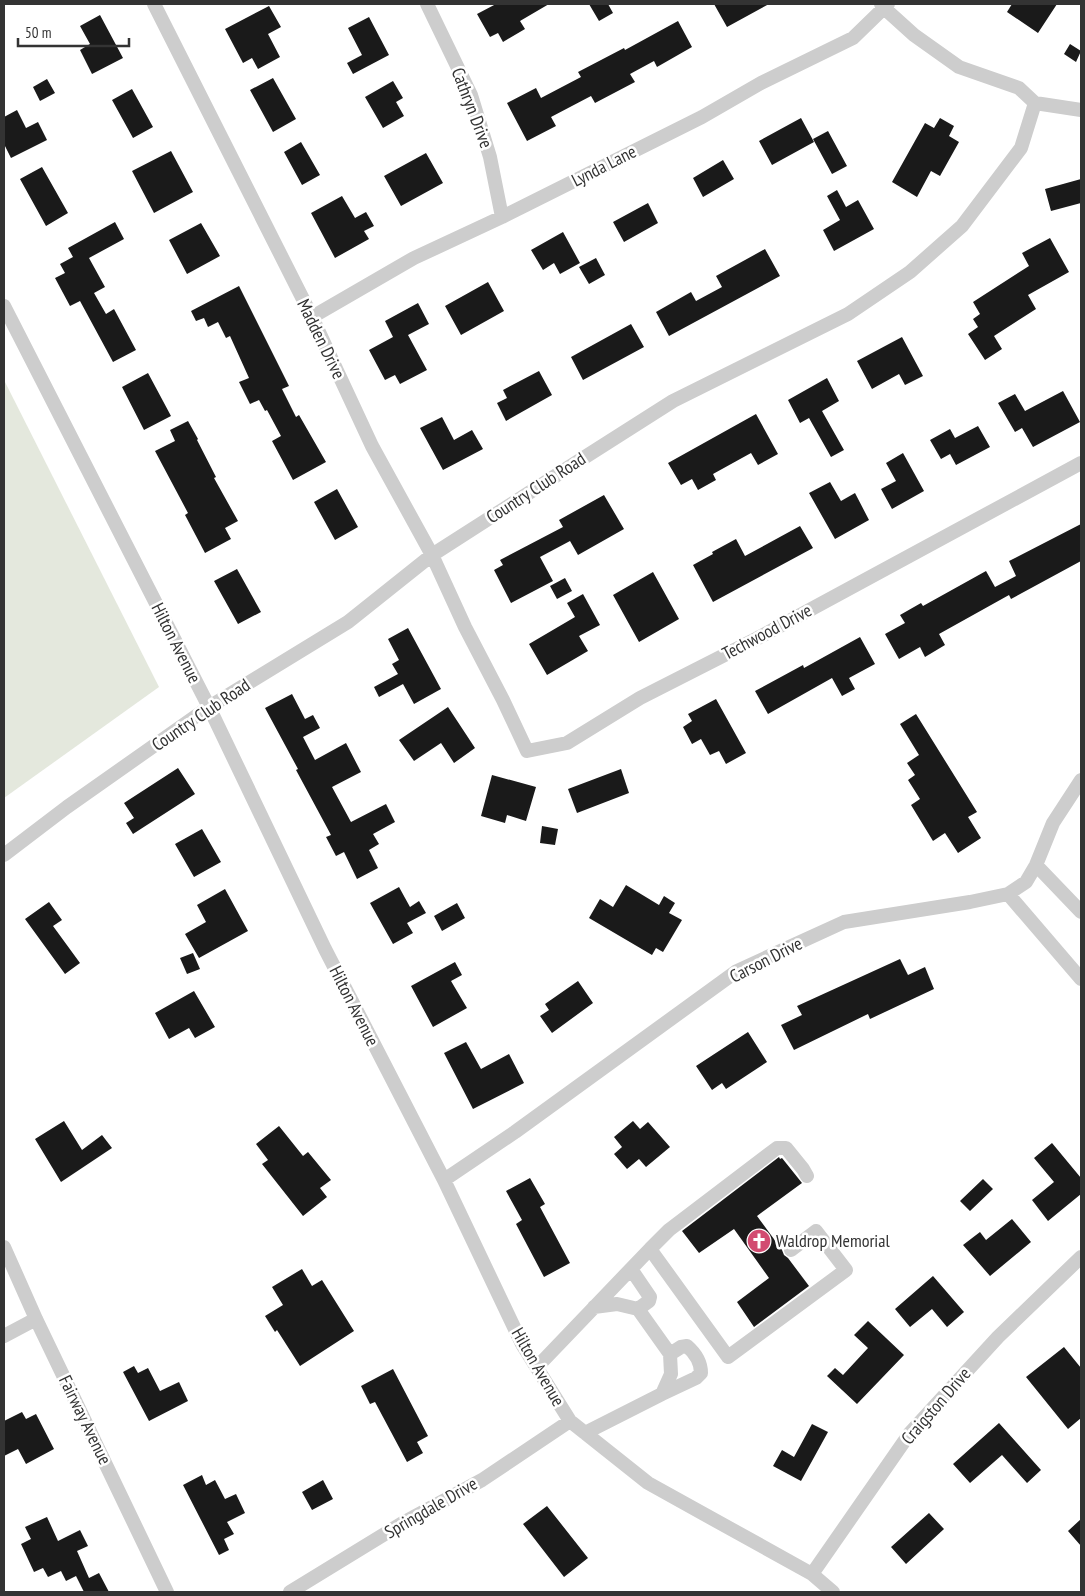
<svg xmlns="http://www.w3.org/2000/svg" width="1085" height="1596" font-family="'PT Sans Narrow',sans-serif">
  <rect width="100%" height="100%" fill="#fff"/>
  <!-- green -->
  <path fill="#e4e8dd" d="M4,380L159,687L4,798Z"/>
  <!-- building -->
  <path fill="#1a1a1a" d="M496,4H549L520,21L525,29L503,42L498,33L490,37L477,14Z
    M589,4H608L613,13L599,21Z
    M714,4H769L727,27Z
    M1012,4H1057L1038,33L1007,12Z
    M269,6L281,27L268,34L280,57L258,69L252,58L243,63L225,29Z
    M100,15L123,58L92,74L80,50L90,44L80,26Z
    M369,17L389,55L353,74L347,63L362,55L348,28Z
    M678,21L692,47L657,67L654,61L630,74L635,82L595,103L591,96L551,117L556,126L527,141L507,103L536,88L541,98L581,77L578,72L624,48L625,50Z
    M1070,44L1081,51L1076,62L1064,54Z
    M273,78L296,119L273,132L250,90Z
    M47,79L55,93L40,101L33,87Z
    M393,81L403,98L396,102L404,116L383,128L365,97Z
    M132,89L153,127L133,138L112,100Z
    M17,110L26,128L38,122L47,140L11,158L4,144V117Z
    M801,118L814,142L772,165L759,141Z
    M940,118L954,126L949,136L959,142L940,176L931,171L917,197L892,182L925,123L934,128Z
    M828,131L847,166L832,174L813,139Z
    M301,142L320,175L302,185L284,152Z
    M171,151L193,192L154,213L132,171Z
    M426,153L443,183L401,206L384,176Z
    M723,160L734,179L703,197L693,178Z
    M42,167L68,213L46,226L20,179Z
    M1081,179V203L1051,211L1045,189Z
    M837,190L846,207L858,200L874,229L834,251L823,230L840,220L827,196Z
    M342,196L355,218L366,212L374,226L364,231L369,239L335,258L311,213Z
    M648,203L658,223L624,242L613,222Z
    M115,222L124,239L89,258L105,287L94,293L106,314L114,309L136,350L113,362L80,301L70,306L55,278L65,273L60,264L73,257L68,248Z
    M201,223L220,256L187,274L169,240Z
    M563,232L580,263L560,274L554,263L543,270L531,250Z
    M1050,238L1069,272L1028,295L1036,309L994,336L1002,349L985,360L968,334L978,327L973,319L980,314L973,302L1029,266L1022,253Z
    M765,249L780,276L669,336L656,312L691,292L696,301L722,287L716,276Z
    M596,258L605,275L589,284L579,267Z
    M488,282L504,311L461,335L445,306Z
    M239,286L289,386L282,389L296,417L299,415L326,462L293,480L272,441L281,436L267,410L265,411L259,400L250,404L239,382L249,378L230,336L226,338L218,322L208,327L204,318L196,321L191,311Z
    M418,303L429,324L408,335L427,370L400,384L395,375L385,380L369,350L393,337L385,321Z
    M631,324L644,347L583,380L571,357Z
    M902,337L923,376L905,385L899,374L872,389L857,361Z
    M539,371L552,395L506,421L497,403L507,398L503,390Z
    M148,373L171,416L144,430L122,387Z
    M827,378L839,401L822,411L844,450L831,457L809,418L800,423L788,400Z
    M1063,391L1080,422L1033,447L1022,428L1015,432L998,403L1015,394L1025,411Z
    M756,414L778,454L758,465L751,453L713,474L716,480L698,490L692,479L681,485L668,463Z
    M442,417L454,440L472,430L483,449L443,470L420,428Z
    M188,421L198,439L197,440L216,477L214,478L238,521L225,528L231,539L205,553L185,515L188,513L155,451L175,441L170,430Z
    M978,426L990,447L956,465L950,454L941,459L930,440L950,429L955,438Z
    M903,453L924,491L892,509L881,489L896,481L886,463Z
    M830,482L841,501L855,493L869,520L835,539L809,493Z
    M337,489L358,527L335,540L314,502Z
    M604,495L624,529L578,555L570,541L540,557L553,581L511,603L494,570L503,565L500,560L563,527L559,520Z
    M1081,524V561L1011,599L1009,595L939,634L945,645L925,657L920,647L899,659L885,634L905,623L900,615L921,603L923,606L986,571L995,587L1016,576L1009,561Z
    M800,526L813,548L713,602L693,565L713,554L712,552L736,539L745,556Z
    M237,569L261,612L238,624L214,581Z
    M653,572L679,619L639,642L613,595Z
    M565,578L572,591L557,599L550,586Z
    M583,594L600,625L579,636L588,651L547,675L529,644L575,617L567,603Z
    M408,628L441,689L414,704L403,684L379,697L374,687L398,674L392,664L399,660L388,639Z
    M860,637L875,664L849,678L855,689L842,696L832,678L768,714L755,691L803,665L804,668Z
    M292,694L305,719L313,715L320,728L303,737L315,760L346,743L361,772L332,787L351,822L386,804L395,822L373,834L379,844L369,850L378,868L357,879L344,852L336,856L326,837L331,835L296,770L298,769L265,708Z
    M716,699L746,753L726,764L719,751L710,755L701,739L692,744L683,727L692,721L688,714Z
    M448,707L475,748L454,763L441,743L414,761L399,740Z
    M916,714L977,812L968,817L981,838L958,853L945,833L933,841L911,805L920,799L908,780L915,775L907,763L919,755L900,724Z
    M178,768L195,794L133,834L126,823L134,818L124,803Z
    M621,769L629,793L577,813L568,789Z
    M492,775L536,787L526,821L507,815L505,823L481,816Z
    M542,826L558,829L555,845L540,843Z
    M202,829L221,862L194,877L175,844Z
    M626,885L659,905L664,896L675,903L669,913L682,920L663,952L656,948L652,955L589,918L600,899L613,907Z
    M399,887L410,907L419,901L426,913L407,923L413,933L393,944L370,903Z
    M225,889L248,931L199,958L185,934L206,922L197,905Z
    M49,902L62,920L53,926L80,963L65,974L25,919Z
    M457,903L465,918L442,931L434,916Z
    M193,953L200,969L187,974L180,958Z
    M900,959L908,975L925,967L934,989L870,1019L868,1014L794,1050L781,1025L802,1015L797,1006Z
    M455,962L462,975L451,981L467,1008L433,1027L411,986Z
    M578,981L593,1003L552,1033L540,1016L549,1010L545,1004Z
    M194,991L215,1027L195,1038L189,1028L169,1039L155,1013Z
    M748,1032L767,1062L726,1089L722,1083L712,1090L696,1066Z
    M466,1042L481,1069L509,1054L524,1083L473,1109L444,1053Z
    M64,1121L82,1150L102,1135L112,1148L61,1182L35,1139Z
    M633,1121L640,1129L648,1122L670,1147L646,1167L639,1159L627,1169L614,1154L622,1147L614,1137Z
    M279,1126L303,1156L308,1152L331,1180L320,1188L327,1197L303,1216L262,1164L268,1160L256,1144Z
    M1052,1143L1081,1178V1194L1048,1221L1032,1200L1054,1182L1034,1158Z
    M779,1157L780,1159L782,1158L802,1183L757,1216L782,1250L784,1255L788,1258L809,1286L754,1327L737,1302L769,1278L734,1229L699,1253L682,1231Z
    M530,1178L545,1204L540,1207L570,1263L544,1277L516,1224L522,1220L506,1191Z
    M983,1179L993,1189L970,1211L960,1201Z
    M1012,1219L1031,1242L990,1276L963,1245L980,1232L986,1240Z
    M302,1269L312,1286L322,1280L354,1331L300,1366L277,1330L275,1332L265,1316L283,1305L272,1287Z
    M933,1276L964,1312L947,1327L932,1309L910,1327L895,1309Z
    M868,1321L904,1355L857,1404L827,1376L835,1368L843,1375L868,1348L854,1335Z
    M1064,1347L1081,1368V1418L1068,1429L1026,1377Z
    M134,1366L138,1373L148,1368L160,1391L179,1382L188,1401L149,1421L123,1372Z
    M393,1369L428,1436L417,1442L423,1453L407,1462L375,1402L370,1404L361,1386Z
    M22,1412L26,1419L36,1414L54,1449L26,1464L18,1449L4,1456V1421Z
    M999,1423L1041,1470L1027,1483L1002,1455L970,1483L953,1464Z
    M812,1424L828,1432L801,1481L773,1466L782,1450L794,1457Z
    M202,1475L206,1485L215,1480L225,1499L236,1494L245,1513L227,1522L234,1534L224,1539L229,1550L219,1555L183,1485Z
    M323,1480L333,1499L312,1510L302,1492Z
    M547,1506L588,1558L564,1577L523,1524Z
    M929,1513L944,1529L906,1564L891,1547Z
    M47,1517L58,1541L80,1530L88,1546L77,1551L89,1578L99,1573L109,1592H84L76,1576L66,1581L61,1571L48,1577L43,1568L34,1572L21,1544L31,1539L25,1527Z
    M1081,1519V1546L1068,1531Z"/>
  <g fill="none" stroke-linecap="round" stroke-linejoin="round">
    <!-- minor -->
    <path stroke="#cdcdcd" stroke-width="14" d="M154,4L312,317L372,446L432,555L465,627L503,700L527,751L567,743L640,698L756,639L1081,463
      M427,4L471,95L490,157L502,217
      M881,4L883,7L914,35L959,67L1019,88L1035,103L1081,110
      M4,306L209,707L325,949L444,1180L522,1344L570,1421L648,1483L812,1574L833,1592
      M312,317L414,258L502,217L702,117L761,83L853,38L888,4
      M4,855L67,807L209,707L348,622L432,555L563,471L673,401L848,314L910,272L962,226L1021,148L1035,103
      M1036,865L1081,912
      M1008,894L1081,979
      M444,1180L515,1132L737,971L844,922L970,902L1008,894L1026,882L1036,865L1053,823L1081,780
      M4,1247L36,1319L167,1592
      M791,1250L816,1231L846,1270L728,1357L650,1249L669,1230L777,1148H786L803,1169L807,1176
      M631,1269L650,1297L649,1301L638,1309
      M4,1336L36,1319
      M537,1367L650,1249
      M662,1394L696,1378L701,1373C701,1363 695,1353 687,1346L681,1347L670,1354
      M585,1433L662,1394L671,1374L670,1354L638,1309L617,1304L594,1307
      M812,1574L910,1433L998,1337L1081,1257
      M290,1592L401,1524L482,1480L570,1421"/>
  </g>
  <!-- icons -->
  <defs>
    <g id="church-disc" transform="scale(1.25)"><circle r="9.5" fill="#d24c71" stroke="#fff"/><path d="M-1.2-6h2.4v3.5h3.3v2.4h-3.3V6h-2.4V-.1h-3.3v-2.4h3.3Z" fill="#fff"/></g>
  </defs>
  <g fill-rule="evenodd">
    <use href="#church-disc" x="759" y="1241"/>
  </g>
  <g text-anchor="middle" stroke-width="5" stroke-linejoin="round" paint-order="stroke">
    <!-- street labels -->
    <g font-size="18" fill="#333" stroke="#fff">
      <text transform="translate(472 108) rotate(69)" y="6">Cathryn Drive</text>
      <text transform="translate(604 166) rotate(-27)" y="6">Lynda Lane</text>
      <text transform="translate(321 339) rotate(64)" y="6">Madden Drive</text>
      <text transform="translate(536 488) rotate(-33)" y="6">Country Club Road</text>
      <text transform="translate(767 632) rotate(-28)" y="6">Techwood Drive</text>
      <text transform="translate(176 643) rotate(63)" y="6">Hilton Avenue</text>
      <text transform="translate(201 715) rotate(-34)" y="6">Country Club Road</text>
      <text transform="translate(766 960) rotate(-27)" y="6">Carson Drive</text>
      <text transform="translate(354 1006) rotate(63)" y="6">Hilton Avenue</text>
      <text transform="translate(538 1367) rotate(60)" y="6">Hilton Avenue</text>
      <text transform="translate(936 1406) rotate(-49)" y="6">Craigston Drive</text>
      <text transform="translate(85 1420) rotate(64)" y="6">Fairway Avenue</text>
      <text transform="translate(431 1508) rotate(-30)" y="6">Springdale Drive</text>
    </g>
    <!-- poi labels -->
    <g font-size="18" fill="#333" stroke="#fff" text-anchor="start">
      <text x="776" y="1247">Waldrop Memorial</text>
    </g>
  </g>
  <!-- border -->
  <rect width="1085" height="1596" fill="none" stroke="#333333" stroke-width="10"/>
  <!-- scale -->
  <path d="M18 38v8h111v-8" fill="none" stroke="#333333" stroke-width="2.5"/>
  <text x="25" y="38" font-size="15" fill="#333333" stroke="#ffffff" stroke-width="4" paint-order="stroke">50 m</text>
</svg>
